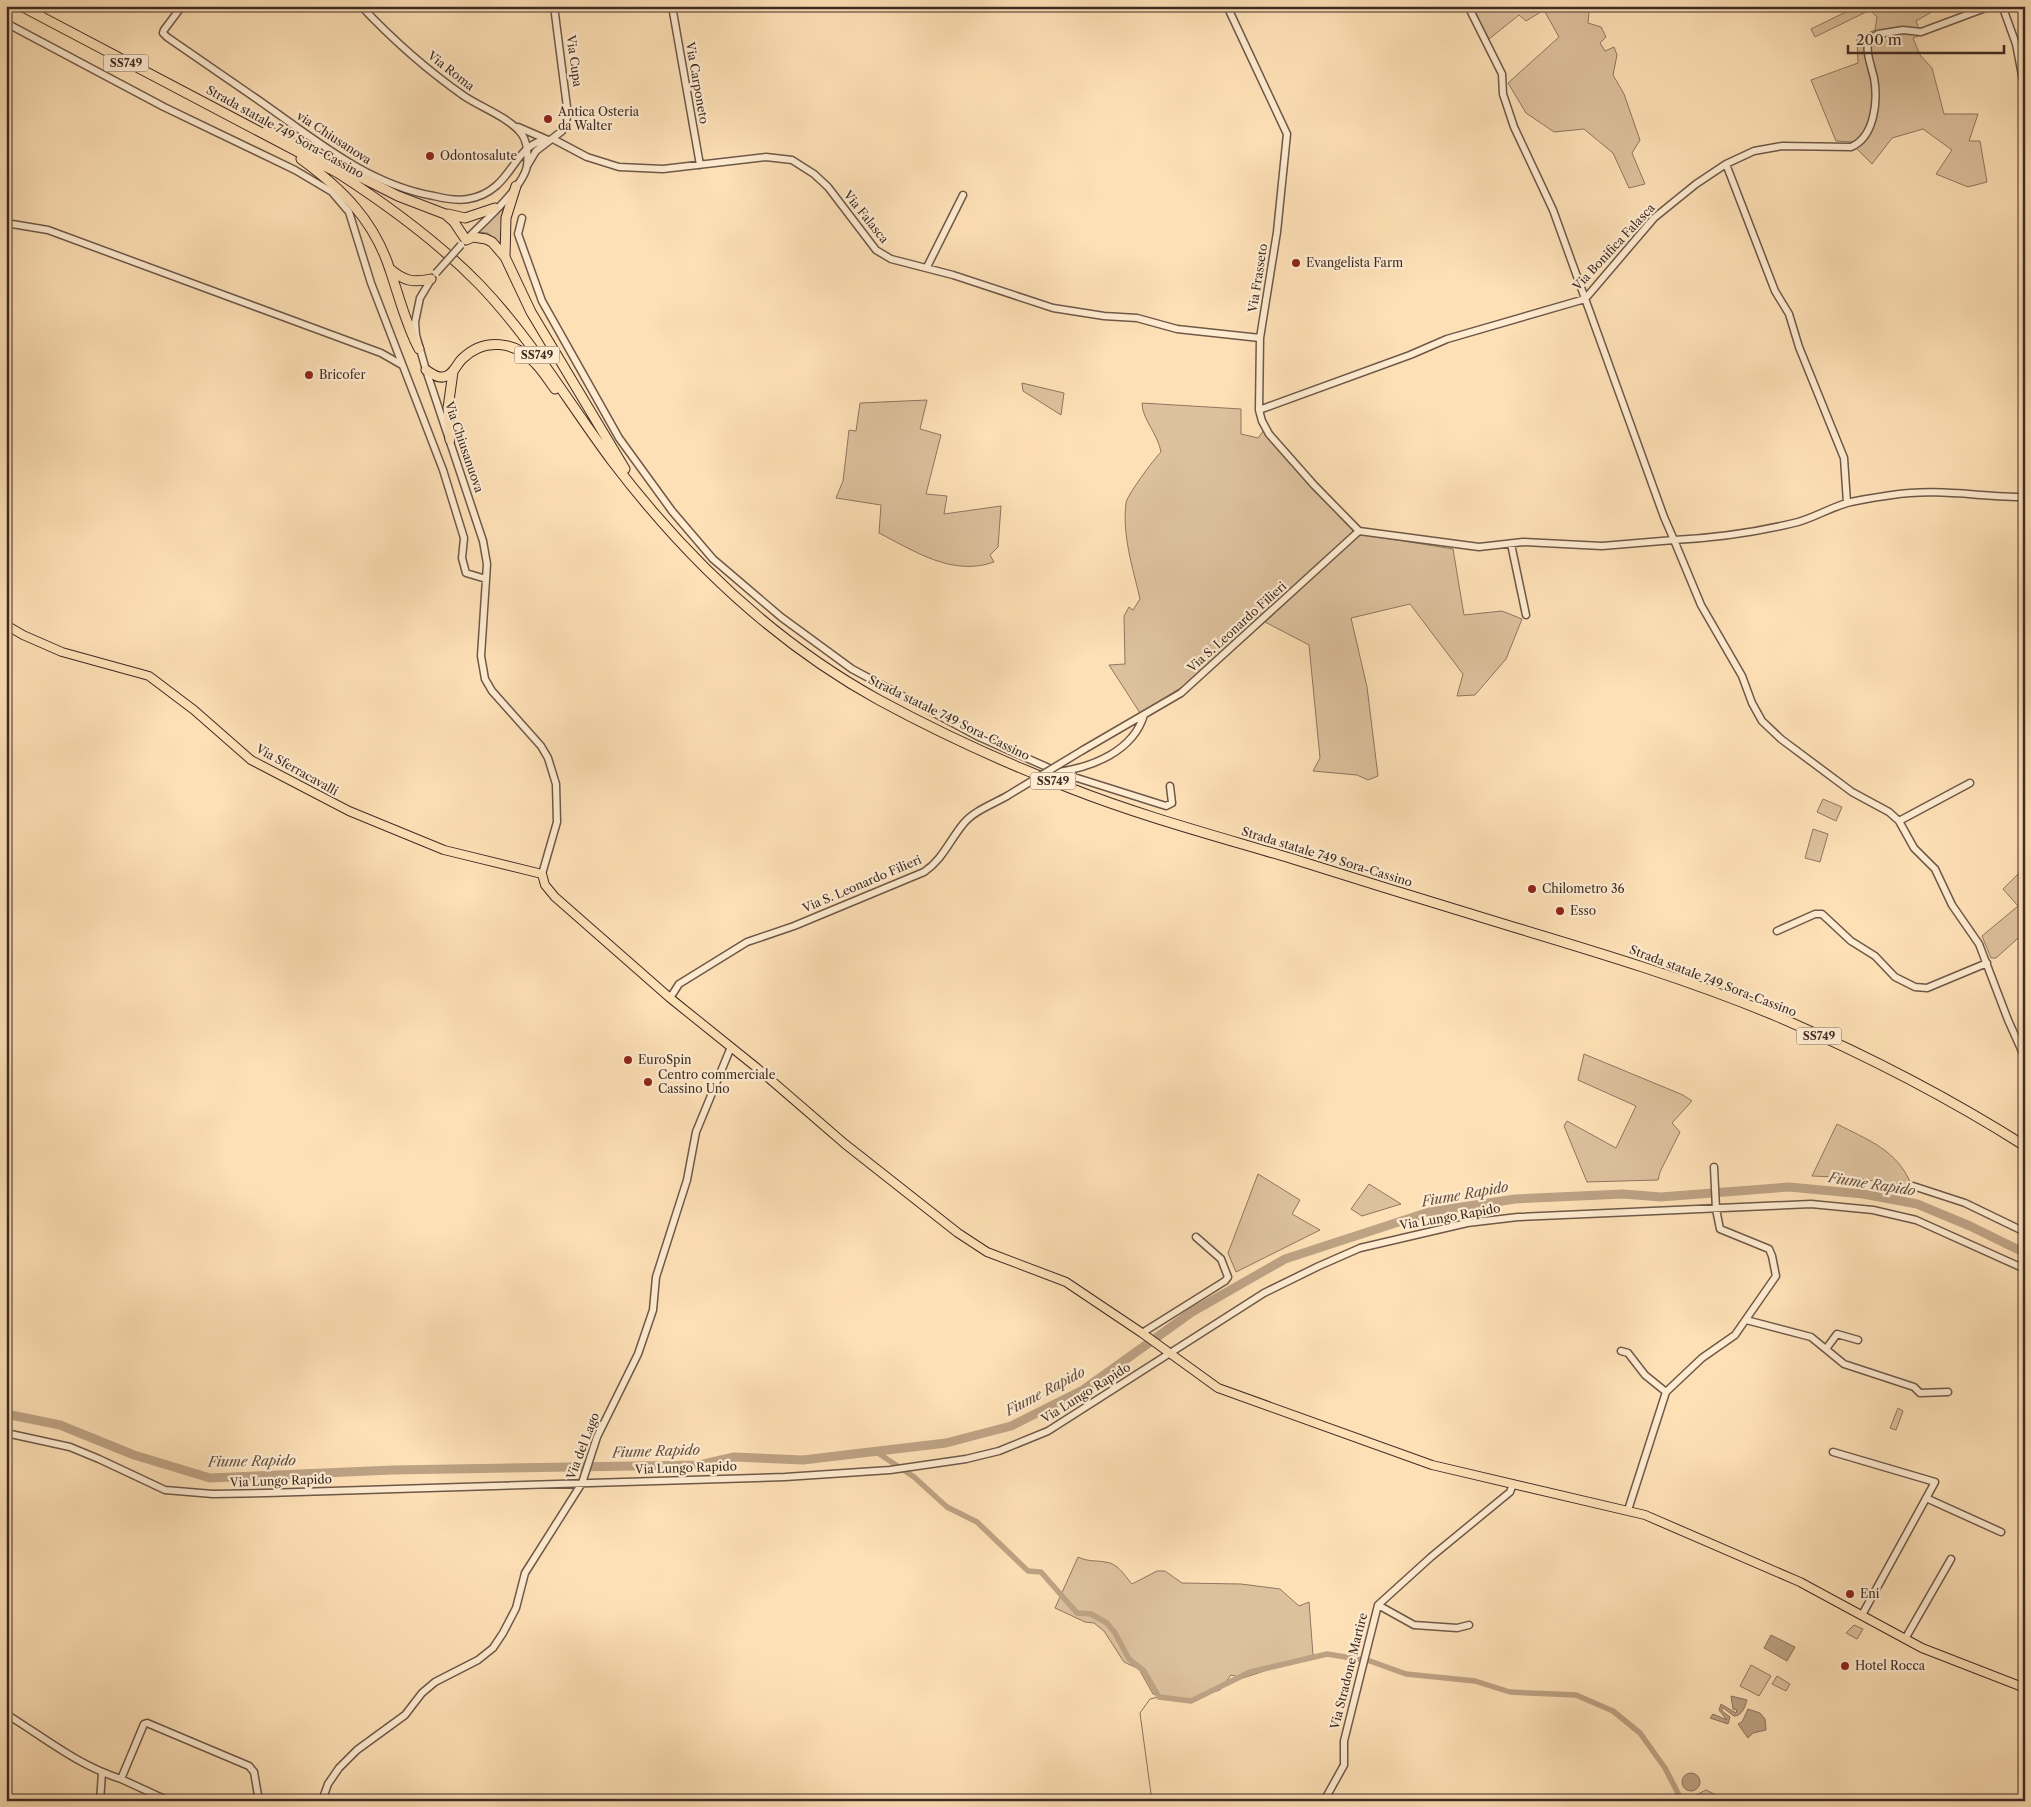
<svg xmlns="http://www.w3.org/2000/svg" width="2031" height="1807" font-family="'Libre Caslon Text',serif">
  <rect width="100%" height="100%" fill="#fee0b6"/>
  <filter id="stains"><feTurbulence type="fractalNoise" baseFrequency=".004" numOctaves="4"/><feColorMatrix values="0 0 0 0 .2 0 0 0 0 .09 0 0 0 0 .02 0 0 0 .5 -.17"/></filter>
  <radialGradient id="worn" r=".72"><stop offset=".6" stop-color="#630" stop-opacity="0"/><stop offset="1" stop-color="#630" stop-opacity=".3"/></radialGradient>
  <!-- green -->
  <path fill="#ddc19d" stroke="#8e7660" d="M1480,6H1582L1589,12L1588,23L1601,27L1606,37L1600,43L1605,51L1614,47L1617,55L1613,75L1624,94L1640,140L1632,153L1645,184L1629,188L1613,153L1584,129L1554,132L1526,113L1508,83L1559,37L1544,10L1526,21L1519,15L1489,39L1474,11Z
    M1858,6H1894L1897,12L1910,6H1936L1937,9L1916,21L1921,35L1913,38L1920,55L1932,68L1944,114H1978L1969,141H1980L1987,182L1968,187L1936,174L1952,150L1923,129L1892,138L1872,164L1856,148L1854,142L1836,141L1811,80L1858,63L1857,38L1875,30L1877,17L1870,10L1815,37L1811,29Z
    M500,209L504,212L500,243L487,233L478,232Z
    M1022,383L1064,393L1061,415L1023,391Z
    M927,400L920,429L941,435L926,494L947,496L944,514L1001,506L998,547L990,555L994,562C953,577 914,551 879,533L881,505L836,498L843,481L849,430L856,431L860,403Z
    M1142,403L1241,409V434L1258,438L1264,430L1354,529L1352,535L1182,687L1140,713L1109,665L1125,664L1124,616L1129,607L1133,610L1140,599C1133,568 1122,536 1126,503C1127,495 1154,459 1161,452C1158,434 1142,419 1142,403Z
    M1360,534L1453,549L1464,615L1502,611L1522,619L1506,659L1475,695L1457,696L1463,674L1410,604L1351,618L1367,687L1378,776L1368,780L1357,775L1313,771L1320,758L1309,645L1265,622Z
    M1823,799L1842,807L1836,821L1817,812Z
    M1813,829L1828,834L1820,862L1805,858Z
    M2022,870L2025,872V932L1996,958H1991L1982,936L2018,906L2003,889Z
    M1584,1054L1683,1095L1692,1101L1672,1123L1680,1132L1660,1172L1658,1180L1587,1182L1564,1126L1567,1121L1616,1148L1636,1106L1578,1080Z
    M1837,1124C1868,1140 1897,1150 1911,1184L1910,1188L1857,1178L1812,1176Z
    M1258,1174L1300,1200L1292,1214L1320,1230L1236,1272L1228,1253Z
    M1369,1184L1401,1204L1362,1216L1351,1209Z
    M1898,1408L1903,1411L1896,1430L1890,1428Z
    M1078,1557C1089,1562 1094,1560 1105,1562C1118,1563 1124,1575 1132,1584L1157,1571H1165L1182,1583L1241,1584L1280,1589L1299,1606L1309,1602L1313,1655L1243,1678L1231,1675L1220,1690L1185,1701L1153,1694L1139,1669L1124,1662L1104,1631L1094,1623L1085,1622L1055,1608Z
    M1854,1625L1863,1629L1857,1639L1846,1633Z
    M1751,1665L1771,1676L1759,1696L1740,1686Z
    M1777,1676L1790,1684L1786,1691L1772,1684Z
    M1706,1790L1716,1795L1713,1801H1695L1692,1797Z"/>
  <!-- water -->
  <path fill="#bda284" stroke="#8a725e" d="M1771,1635L1795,1647L1787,1661L1764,1648Z
    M1731,1696L1747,1700C1745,1707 1742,1716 1734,1716L1722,1707V1711L1730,1717L1728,1724L1710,1718L1713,1714L1727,1720L1719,1710L1721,1704L1736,1713L1737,1710L1733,1709Z
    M1748,1709L1760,1713L1765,1719L1766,1730L1753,1733L1748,1738L1738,1724L1742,1722Z
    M1682 1782a9 9 0 1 1 18 0a9 9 0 1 1-18 0Z"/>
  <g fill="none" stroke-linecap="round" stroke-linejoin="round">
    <!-- stream -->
    <path stroke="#8a725e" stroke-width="1" d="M1152,1801L1140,1713L1150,1699L1159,1697"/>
    <!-- canal -->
    <path stroke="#bda284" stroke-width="5.5" d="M875,1451L914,1477L947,1507L977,1522L1028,1571L1041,1572L1077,1613L1091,1614L1107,1623L1115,1633L1129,1659L1144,1671L1159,1697L1191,1701L1250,1672L1327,1654L1370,1661L1406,1674L1475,1681L1510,1692L1576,1695L1613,1711L1640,1733L1665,1768L1682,1801"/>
    <!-- river -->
    <path stroke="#bda284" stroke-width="9" d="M6,1414L60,1425L134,1455L210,1478L393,1470L699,1465L734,1457L803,1460L946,1443L1011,1426L1083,1390L1192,1312L1285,1259L1429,1212L1515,1199L1623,1194L1661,1197L1789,1187L1863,1194L1917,1204L1970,1226L2025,1253"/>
    <!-- minor casing -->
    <g stroke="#6e5848" stroke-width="9">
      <path id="minor" d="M182,6L164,30L163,33L167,37C196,57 225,77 254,97C311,136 365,184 434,196C446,199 457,201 468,199C515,191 512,141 549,140
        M361,6C392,39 427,70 464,96C482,108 508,117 521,133C528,142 528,156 527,166C523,188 483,222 467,239
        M672,6L700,165
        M1227,6L1287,134L1277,232L1260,338L1259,410L1262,421L1269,434L1314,485L1359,531
        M1468,6L1502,74L1503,94L1514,127L1553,210L1664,517L1674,540C1715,538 1758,532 1798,522C1815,517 1830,508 1847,503C1862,499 1878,497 1892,495C1937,488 1980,497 2025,497
        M6,23L164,107L295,170L332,192L349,212L371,283L443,470L464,538L462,558L466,573L486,579
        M518,127L548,140
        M553,139L587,157L619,167L663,169L766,157L792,160L814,174L828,187L876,250L891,259L953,275L1053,308L1104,316L1137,318L1177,329L1260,338
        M1726,164L1775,291L1789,314L1799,347L1844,458L1847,503
        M527,166L536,151L562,131L568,115L554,6
        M522,218L518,234L542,301L619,438L672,511L713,559L781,617L852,669L979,737L1058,772C1093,767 1133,751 1144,715
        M6,223L48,230L381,353L402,365
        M927,267L963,195
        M432,278L420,298L415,322L416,335L426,370L483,541L487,564L481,656L485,679L492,691L541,746L548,758L556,784L557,822L542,874
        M1259,410L1410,355L1447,339L1585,299L1654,218L1696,184L1726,164L1754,151L1782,146L1851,147C1875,137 1878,100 1874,78C1871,65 1866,54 1868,40L1878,34L1903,30L1921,32L1988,7L2003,8L2016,44L2025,91
        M1511,544L1526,615
        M1083,750L1181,693L1359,531L1479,547L1523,542L1602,546L1674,540L1701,605L1742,676L1752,703L1762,721L1781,739L1852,792L1889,812L1899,821L1914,848L1935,869L1952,905L1979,944L2008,1020L2025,1058
        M1070,770L1074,777L1166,806L1172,803L1170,786
        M1899,821L1970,783
        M1777,931L1815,914H1822L1851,941L1875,956L1895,977L1915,987L1927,988L1987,963
        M670,998L679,984L747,942L794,926L924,872C943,859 949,841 964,823C974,811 993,804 1007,796
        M1913,1186L1965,1203L2025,1232
        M1746,1320L1811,1337L1844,1364L1914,1387L1920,1393L1948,1392
        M1142,1333L1225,1281L1228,1277L1221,1259L1196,1237
        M1826,1349L1837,1334L1858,1340
        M1621,1351L1628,1353L1645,1375L1666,1392
        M6,1433L70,1447L99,1459L165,1490L213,1494L266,1493L785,1477L890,1470L966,1459L999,1451L1048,1431L1264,1293L1319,1266L1360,1248L1467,1223L1518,1217L1811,1204L1873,1210L1916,1220L2025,1269
        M1833,1452L1935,1482L1862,1615
        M1926,1498L2001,1532
        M1628,1510L1666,1392L1702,1358L1735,1335L1776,1276L1772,1256L1769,1249L1720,1229L1716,1209L1714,1167
        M1378,1605L1414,1625L1457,1628L1469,1625
        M1905,1639L1951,1559
        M6,1714C45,1738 77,1765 121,1779L144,1724L147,1723L249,1766L254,1772L259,1801
        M121,1779L169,1801
        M100,1801L102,1773
        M322,1801L328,1784L339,1768L357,1750L405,1715L422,1693L435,1682L478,1660L493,1648L503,1633L516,1608L525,1573L582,1483L597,1437L638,1354L653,1310L656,1277L687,1180L696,1132L731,1047
        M1324,1801L1344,1765V1741L1378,1605L1431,1557L1510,1492L1513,1484"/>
    </g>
    <!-- major casing -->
    <g stroke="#3e2b24" stroke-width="10">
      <path id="major" d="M6,625L23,635L62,652L149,676L194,710L251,760L349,811L444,850L542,874L545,885L555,897L670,998L757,1068L845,1144L958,1233L987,1252L1066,1282L1142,1333L1218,1388L1432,1465L1645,1515L1800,1582L1922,1648L2025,1688"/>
    </g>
    <!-- highway casing -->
    <g stroke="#3e2b24" stroke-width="11">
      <path id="highway" d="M21,6L338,173C389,206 437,241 479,284C531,338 568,402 612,461C685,557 772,641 879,700C940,733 1005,763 1070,788C1141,816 1216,836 1290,858C1363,881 1437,904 1510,926C1600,953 1690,980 1776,1016C1862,1053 1946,1096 2025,1146
        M267,130L398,196L445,214L454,222L466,240L473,237L486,239L492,242L505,257L531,312L625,469
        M301,159C342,189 374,220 390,270C399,296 406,325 419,349
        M448,214L465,218L495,208
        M505,257L506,218L516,186
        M390,269C404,281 413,283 431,279
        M426,370C431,373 436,378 443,377C453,376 456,365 462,359C484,337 516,341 536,364C543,371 549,381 555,389
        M450,440L448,408L453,372"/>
    </g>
    <!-- minor -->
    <use href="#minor" stroke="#feebd0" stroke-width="6"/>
    <!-- major -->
    <use href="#major" stroke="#fee0b6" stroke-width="8"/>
    <!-- highway -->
    <use href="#highway" stroke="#fee0b6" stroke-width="9"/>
    <!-- minor-bridge casing -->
    <g stroke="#6e5848" stroke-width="9" stroke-linecap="butt">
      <path id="minor-bridge" d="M436,273L461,245
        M1007,796L1083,750"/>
    </g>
    <!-- minor-bridge -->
    <use href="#minor-bridge" stroke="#feebd0" stroke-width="6"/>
  </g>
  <!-- markers -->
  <g fill="#8f2418" stroke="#feebd0" stroke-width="2">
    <circle cx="548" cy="119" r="5"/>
    <circle cx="430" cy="156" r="5"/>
    <circle cx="1296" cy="263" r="5"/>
    <circle cx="309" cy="375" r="5"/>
    <circle cx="1532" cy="889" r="5"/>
    <circle cx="1560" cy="911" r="5"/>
    <circle cx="628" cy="1060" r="5"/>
    <circle cx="648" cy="1082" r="5"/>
    <circle cx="1850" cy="1594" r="5"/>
    <circle cx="1845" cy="1666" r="5"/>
  </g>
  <g text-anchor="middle" stroke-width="4.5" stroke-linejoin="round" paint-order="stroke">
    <!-- shield labels -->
    <g fill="#feebd0" stroke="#786558" stroke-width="1">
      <rect x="103.5" y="54.5" width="45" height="17" rx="4"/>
      <rect x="514.5" y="346.5" width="45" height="17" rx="4"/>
      <rect x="1030.5" y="772.5" width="45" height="17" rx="4"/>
      <rect x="1796.5" y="1027.5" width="45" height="17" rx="4"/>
    </g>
    <g font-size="11" font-weight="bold" fill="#3e2b24">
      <text x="126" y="67">SS749</text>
      <text x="537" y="359">SS749</text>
      <text x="1053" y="785">SS749</text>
      <text x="1819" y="1040">SS749</text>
    </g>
    <!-- street labels -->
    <g font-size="12" fill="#3e2b24" stroke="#feebd0">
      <text transform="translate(574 61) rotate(82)" y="4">Via Cupa</text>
      <text transform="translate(451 71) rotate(38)" y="4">Via Roma</text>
      <text transform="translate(697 83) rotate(80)" y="4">Via Carponeto</text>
      <text transform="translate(285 132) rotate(29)" y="4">Strada statale 749 Sora-Cassino</text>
      <text transform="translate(334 138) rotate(33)" y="4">via Chiusanova</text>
      <text transform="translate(866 217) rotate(51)" y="4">Via Falasca</text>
      <text transform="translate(1614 247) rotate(-47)" y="4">Via Bonifica Falasca</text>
      <text transform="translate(1258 278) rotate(-81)" y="4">Via Frasseto</text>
      <text transform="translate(464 447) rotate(71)" y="4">Via Chiusanuova</text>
      <text transform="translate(1237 627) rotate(-42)" y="4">Via S. Leonardo Filieri</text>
      <text transform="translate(949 718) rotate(26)" y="4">Strada statale 749 Sora-Cassino</text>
      <text transform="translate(297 770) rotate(29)" y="4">Via Sferracavalli</text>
      <text transform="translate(1327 857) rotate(17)" y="4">Strada statale 749 Sora-Cassino</text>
      <text transform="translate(862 884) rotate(-23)" y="4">Via S. Leonardo Filieri</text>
      <text transform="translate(1713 981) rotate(21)" y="4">Strada statale 749 Sora-Cassino</text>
      <text transform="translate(1450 1217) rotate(-10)" y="4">Via Lungo Rapido</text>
      <text transform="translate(1086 1393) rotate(-32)" y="4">Via Lungo Rapido</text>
      <text transform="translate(583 1446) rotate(-69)" y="4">Via del Lago</text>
      <text transform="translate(686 1468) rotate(-2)" y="4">Via Lungo Rapido</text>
      <text transform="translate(281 1481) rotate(-2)" y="4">Via Lungo Rapido</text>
      <text transform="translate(1349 1671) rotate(-76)" y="4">Via Stradone Martire</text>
    </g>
    <!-- poi labels -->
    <g font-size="12" fill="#3e2b24" stroke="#feebd0" text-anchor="start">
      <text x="558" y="116">Antica Osteria<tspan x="558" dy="14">da Walter</tspan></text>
      <text x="440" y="160">Odontosalute</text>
      <text x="1306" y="267">Evangelista Farm</text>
      <text x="319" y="379">Bricofer</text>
      <text x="1542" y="893">Chilometro 36</text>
      <text x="1570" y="915">Esso</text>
      <text x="638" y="1064">EuroSpin</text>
      <text x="658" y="1079">Centro commerciale<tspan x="658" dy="14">Cassino Uno</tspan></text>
      <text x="1860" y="1598">Eni</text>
      <text x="1855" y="1670">Hotel Rocca</text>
    </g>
    <!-- water labels -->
    <g font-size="14" font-style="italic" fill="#644f41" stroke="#feebd0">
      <text transform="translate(1872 1184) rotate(9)" y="5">Fiume Rapido</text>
      <text transform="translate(1465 1194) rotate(-10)" y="5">Fiume Rapido</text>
      <text transform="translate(1045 1391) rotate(-28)" y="5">Fiume Rapido</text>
      <text transform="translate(656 1451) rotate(-2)" y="5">Fiume Rapido</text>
      <text transform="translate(252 1461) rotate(-1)" y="5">Fiume Rapido</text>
    </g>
  </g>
  <!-- margin -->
  <rect width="2031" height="1807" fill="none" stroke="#fee0b6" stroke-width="25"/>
  <rect x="8" y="8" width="2016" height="1792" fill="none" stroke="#3e2b24" stroke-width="2.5"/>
  <rect x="12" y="12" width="2006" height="1782" fill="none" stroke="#3e2b24"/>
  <!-- scale -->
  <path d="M1848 45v8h156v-8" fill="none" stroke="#3e2b24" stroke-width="2.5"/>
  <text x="1856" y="45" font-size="15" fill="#3e2b24" stroke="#feebd0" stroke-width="4" paint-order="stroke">200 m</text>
  <rect width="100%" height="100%" filter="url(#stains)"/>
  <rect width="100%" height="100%" fill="url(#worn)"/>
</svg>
